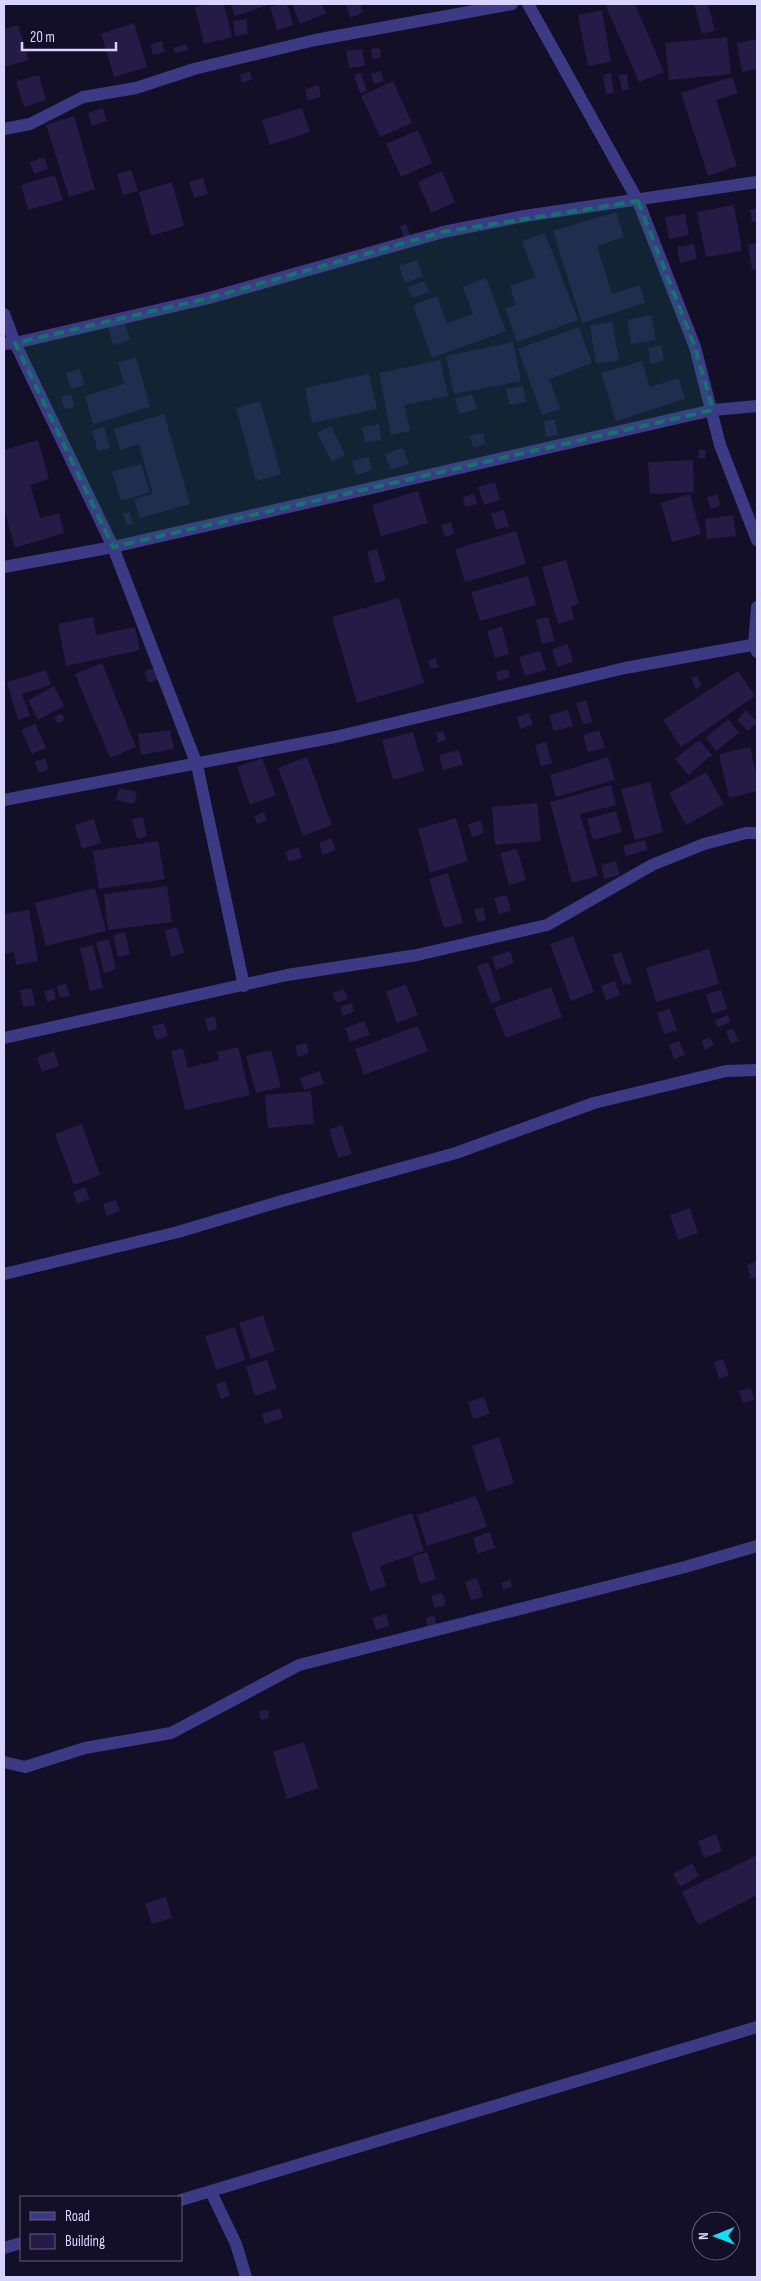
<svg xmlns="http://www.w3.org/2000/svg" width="761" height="2281" font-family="'Sofia Sans Condensed',sans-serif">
  <rect width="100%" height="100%" fill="#130f26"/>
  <!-- building -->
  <path fill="#241b47" d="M209,4H224L232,37L204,44L195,7Z
    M231,4H272L235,16Z
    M281,4H287L293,25L277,30L270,7Z
    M292,4H322L326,13L300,24Z
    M345,4H360L363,12L351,18Z
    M605,4H635L664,72L639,82Z
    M694,4H708L715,31L702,34Z
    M602,10L611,62L588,66L578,15Z
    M246,19L248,34L235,36L233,21Z
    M134,23L147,67L114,77L101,34Z
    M18,25L29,60L4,67V29Z
    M727,37L731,74L669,80L665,43Z
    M757,39V69L742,72L737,43Z
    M162,41L165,52L153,55L150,45Z
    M186,44L188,50L175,53L173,48Z
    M380,48L381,58L372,59L371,49Z
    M362,49L365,66L349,68L346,51Z
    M250,71L252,80L242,83L240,75Z
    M381,71L384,81L374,84L371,74Z
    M361,73L367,91L360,93L354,75Z
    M611,73L614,93L606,94L603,75Z
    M627,74L629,89L622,91L619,75Z
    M39,75L46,100L24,107L16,81Z
    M732,77L738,93L716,100L737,166L708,176L681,93Z
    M393,81L412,123L380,137L361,96Z
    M319,85L321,97L308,101L305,89Z
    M103,108L107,121L92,126L88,113Z
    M302,108L310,132L270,145L262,120Z
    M74,116L95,189L69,197L46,125Z
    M418,130L432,163L401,177L386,144Z
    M44,157L48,169L34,174L30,162Z
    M131,170L138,191L123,195L117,174Z
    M442,171L455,202L431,213L418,182Z
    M55,175L63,200L28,210L21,185Z
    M203,178L208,194L194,198L189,182Z
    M172,182L184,226L151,236L139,192Z
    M734,205L742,251L706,257L697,212Z
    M757,208V221L752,222L750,210Z
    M616,212L624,237L597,246L612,294L640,285L645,303L582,323L553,231Z
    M685,214L689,235L669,239L665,217Z
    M406,224L410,235L404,238L400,226Z
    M545,233L578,320L517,342L505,309L516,305L510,286L535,277L522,241Z
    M757,243V269L752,270L748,245Z
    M694,244L697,259L680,263L677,247Z
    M417,260L423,276L405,283L399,266Z
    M486,278L506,331L432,358L413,305L437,296L447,323L473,314L463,287Z
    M425,281L429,292L412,298L408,287Z
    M651,315L656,340L631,344L627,320Z
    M125,322L130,340L113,345L108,327Z
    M612,322L619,360L596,364L590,326Z
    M579,327L592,363L549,379L560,409L542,415L518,349Z
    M513,342L521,381L454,394L446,356Z
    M661,345L664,361L651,364L648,348Z
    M136,357L150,407L93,424L85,396L124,384L118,362Z
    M440,360L448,396L404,405L410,431L391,435L379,373Z
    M642,361L650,387L679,378L685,399L616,421L601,373Z
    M80,369L84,385L71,389L66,373Z
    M369,374L377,409L312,423L305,388Z
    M523,386L526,402L509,405L506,389Z
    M71,394L74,407L64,409L61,397Z
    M472,394L477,409L459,414L455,399Z
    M260,401L281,474L256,481L236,408Z
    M164,414L190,504L140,518L134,499L153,494L139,444L120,450L114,429Z
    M555,419L558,435L546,437L544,421Z
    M379,424L381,440L365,443L362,427Z
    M331,426L345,455L332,462L317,433Z
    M104,427L110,448L98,451L92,431Z
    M483,433L485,444L473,448L470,436Z
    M38,440L49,479L30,485L40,518L59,513L64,533L15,548L4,510V450Z
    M403,448L409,464L390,470L385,454Z
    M699,449L706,450L705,459L698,458Z
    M369,457L372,470L356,475L352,461Z
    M693,460L694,492L650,494L648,462Z
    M141,464L150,492L121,501L112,472Z
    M495,482L500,500L484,505L478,487Z
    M418,491L428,523L381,536L372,505Z
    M474,494L477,504L465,507L463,497Z
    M690,494L701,534L672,542L661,503Z
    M717,494L721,505L711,509L707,497Z
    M504,510L509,526L496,530L491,514Z
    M130,512L133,524L127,525L123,514Z
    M733,515L736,536L707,539L705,519Z
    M451,522L454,534L445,537L441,525Z
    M516,531L526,564L465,582L455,549Z
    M377,549L386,580L375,583L367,552Z
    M566,560L579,604L571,606L574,619L558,624L542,567Z
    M528,576L536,605L480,621L471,592Z
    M399,598L424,683L357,703L332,617Z
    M93,617L96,635L135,627L140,650L66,666L58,624Z
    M548,617L555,641L542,644L536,620Z
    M502,626L509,654L495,658L487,631Z
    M568,644L573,662L557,667L552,649Z
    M540,651L546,670L525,676L519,657Z
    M435,658L439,667L431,669L428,661Z
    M102,663L136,747L110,758L75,674Z
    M156,667L160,679L149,683L144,672Z
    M508,669L510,677L498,681L496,672Z
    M46,670L51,685L22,694L30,716L18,720L7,682Z
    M738,671L755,696L681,747L663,720Z
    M697,676L702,686L696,689L691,678Z
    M54,686L64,706L38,720L28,700Z
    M586,700L592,722L583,724L576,703Z
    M568,710L573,726L554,731L549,715Z
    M746,710L757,722L748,731L737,720Z
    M61,713L65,719L58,724L54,718Z
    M529,713L533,725L520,729L517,717Z
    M729,719L739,733L716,751L706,737Z
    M35,724L46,748L32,754L21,730Z
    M170,730L174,749L141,755L138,734Z
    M599,730L605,748L588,752L583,735Z
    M443,731L446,740L438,743L436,733Z
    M413,732L424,771L393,780L382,740Z
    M699,740L712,755L688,775L675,759Z
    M546,742L552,763L541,766L535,745Z
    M750,747L757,778V791L729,798L719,754Z
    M459,750L463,765L443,770L439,755Z
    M307,757L332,825L303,836L278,768Z
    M608,757L615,780L556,797L550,775Z
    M45,758L49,769L39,773L35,762Z
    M262,758L276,795L250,805L237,767Z
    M706,772L724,804L686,825L669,793Z
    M650,782L663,832L635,840L621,789Z
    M611,785L616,805L580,814L598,876L572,883L550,802Z
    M119,788L137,792L134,804L116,800Z
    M537,803L541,841L495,845L492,807Z
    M616,811L622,832L593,840L587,819Z
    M264,812L267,821L257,824L254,816Z
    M143,817L147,836L137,839L132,819Z
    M456,818L468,861L430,873L418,829Z
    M94,819L101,843L82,849L75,825Z
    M481,820L484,833L472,837L468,824Z
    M331,838L336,850L323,855L319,843Z
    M645,840L647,850L626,856L623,846Z
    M158,841L165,879L99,889L93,851Z
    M299,847L302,858L289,862L285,852Z
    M517,849L526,880L509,885L500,853Z
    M616,861L620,875L604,879L601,865Z
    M448,873L463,923L444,928L429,879Z
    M167,886L172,922L108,930L104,894Z
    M95,888L106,931L46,946L35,903Z
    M507,895L511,911L499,914L494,898Z
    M483,907L486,920L478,922L474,909Z
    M29,910L38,961L16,965L14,952L4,954V914Z
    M177,927L184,953L171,957L165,930Z
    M125,932L130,954L118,957L113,935Z
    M573,936L594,992L571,1001L550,944Z
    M109,939L116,969L104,973L96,942Z
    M93,945L103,988L90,991L80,948Z
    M709,949L719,984L656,1002L646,968Z
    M510,951L514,963L496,970L492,957Z
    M621,952L632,983L623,985L612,955Z
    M488,962L501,1000L491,1004L477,966Z
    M615,981L620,995L606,1000L601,986Z
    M66,984L70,996L60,998L57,986Z
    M406,984L418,1015L397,1023L386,992Z
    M551,987L562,1017L506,1038L494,1008Z
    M32,988L35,1005L23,1007L20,990Z
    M54,989L56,999L47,1002L44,991Z
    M344,989L348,999L336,1003L332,993Z
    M721,990L727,1009L712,1014L706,994Z
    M352,1003L354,1011L343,1016L340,1007Z
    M670,1009L677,1030L664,1034L657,1013Z
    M728,1015L731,1022L717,1028L715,1020Z
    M215,1016L217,1029L208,1032L205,1018Z
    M364,1021L370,1035L350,1042L345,1028Z
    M164,1023L168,1036L156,1040L152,1026Z
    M418,1026L428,1051L364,1075L355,1049Z
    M733,1028L739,1041L731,1044L726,1031Z
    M710,1037L714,1045L705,1050L701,1041Z
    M679,1041L685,1055L674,1059L669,1045Z
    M306,1043L309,1053L298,1057L295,1046Z
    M238,1047L250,1095L185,1110L171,1051L183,1048L188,1068L219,1060L217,1052Z
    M271,1050L281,1087L256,1093L246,1056Z
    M54,1051L59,1066L42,1072L37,1057Z
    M320,1071L324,1084L304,1090L300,1078Z
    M311,1091L314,1124L268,1128L265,1095Z
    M82,1124L100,1175L74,1185L55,1134Z
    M342,1125L352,1154L338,1158L329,1129Z
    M85,1187L90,1199L77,1204L73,1192Z
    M116,1200L120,1211L107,1216L103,1204Z
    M690,1208L698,1233L678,1240L670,1215Z
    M757,1261V1277L751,1279L747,1265Z
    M263,1315L275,1351L251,1359L239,1323Z
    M235,1327L245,1360L216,1370L205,1336Z
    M723,1359L729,1375L719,1379L714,1362Z
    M267,1360L277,1389L255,1396L246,1367Z
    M225,1381L230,1396L221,1399L216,1384Z
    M751,1388L754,1400L743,1403L739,1391Z
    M484,1397L490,1414L473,1419L468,1402Z
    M280,1408L283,1418L265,1424L262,1414Z
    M499,1437L514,1483L487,1492L472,1446Z
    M476,1496L487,1527L427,1546L417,1515Z
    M412,1513L424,1551L380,1566L386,1586L370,1591L351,1533Z
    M490,1532L495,1548L478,1554L473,1538Z
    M427,1552L436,1579L420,1584L412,1557Z
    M477,1578L483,1597L471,1600L465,1582Z
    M510,1579L512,1587L503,1590L501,1583Z
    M442,1593L446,1605L435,1608L431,1596Z
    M386,1614L389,1626L376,1630L372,1618Z
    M434,1615L437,1624L428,1627L426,1618Z
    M268,1710L269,1718L261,1720L259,1711Z
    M304,1742L319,1788L287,1799L273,1752Z
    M716,1834L722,1851L704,1858L698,1841Z
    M757,1855V1895L698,1925L682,1892Z
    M692,1863L699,1876L680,1887L673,1874Z
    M166,1897L172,1918L152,1924L145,1904Z"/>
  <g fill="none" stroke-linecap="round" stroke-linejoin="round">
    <!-- minor -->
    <path stroke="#3d3a85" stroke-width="12" d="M528,4L638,201L695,347L720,445L757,540
      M4,129L30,124L83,97L136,88L194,69L315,40L512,4
      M4,314L15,343L113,547L197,765L244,986
      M4,344L15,343L205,299L443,232L524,216L757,182
      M4,567L113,547L713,410L757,406
      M757,607L754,644L757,652
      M4,800L335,737L625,668L757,644
      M4,1038L287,975L417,955L547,925L652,865L704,844L746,833H757
      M4,1274L178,1232L282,1201L456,1153L594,1103L726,1071L757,1070
      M4,1762L25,1767L85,1748L171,1733L299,1665L685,1567L757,1546
      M211,2192L236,2244L246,2277
      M181,2200L757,2027
      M4,2248L21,2243"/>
  </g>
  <!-- marked area -->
  <path fill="#0f766e" fill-opacity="0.2" stroke="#0f766e" stroke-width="4" stroke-dasharray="10 6" stroke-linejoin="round" d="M638,201L695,347L713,410L113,547L15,343L205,299L443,232Z"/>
  <!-- border -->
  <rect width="761" height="2281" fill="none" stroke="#d9d4ff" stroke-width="10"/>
  <!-- legend -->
  <rect x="20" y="2196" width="162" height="65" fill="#130f26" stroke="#625e7d"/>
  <rect x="30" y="2212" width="25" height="8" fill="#3d3a85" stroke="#625e7d"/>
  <text x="65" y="2221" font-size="15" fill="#d9d4ff">Road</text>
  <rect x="30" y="2234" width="25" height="15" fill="#241b47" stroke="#625e7d"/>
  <text x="65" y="2246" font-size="15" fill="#d9d4ff">Building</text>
  <!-- north arrow -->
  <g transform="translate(716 2236) rotate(269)"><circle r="24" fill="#130f26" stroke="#625e7d"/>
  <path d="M0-4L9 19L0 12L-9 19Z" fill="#00e5ff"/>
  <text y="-8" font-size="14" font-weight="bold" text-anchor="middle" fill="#d9d4ff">N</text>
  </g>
  <!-- scale -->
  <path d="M22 42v8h94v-8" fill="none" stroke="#d9d4ff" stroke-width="2.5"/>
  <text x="30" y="42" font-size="15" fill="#d9d4ff" stroke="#130f26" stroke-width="4" paint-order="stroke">20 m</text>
</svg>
